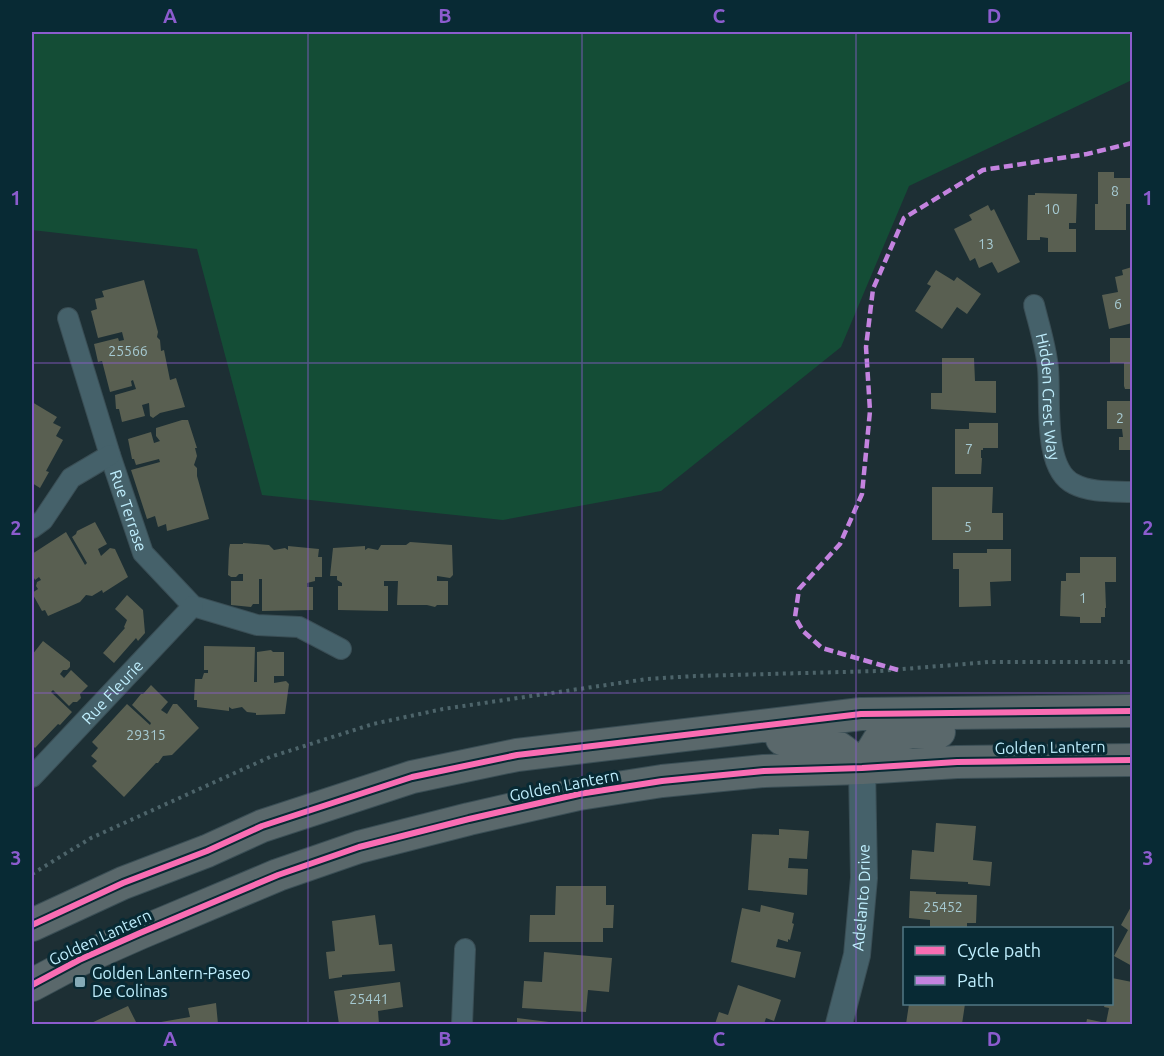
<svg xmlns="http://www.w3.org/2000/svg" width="1164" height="1056" font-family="Ubuntu,sans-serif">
  <rect width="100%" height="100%" fill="#1d2f34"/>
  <!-- green -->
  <path fill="#144d36" d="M32,32H1132V80L909,186L841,347L661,491L503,520L262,495L197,249L32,230Z"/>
  <!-- building -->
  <path fill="#595f51" d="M1098,172H1114V178H1132V204H1126V230H1095V204H1098Z
    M1035,193L1077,194L1076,223H1069V229H1076V252H1048V238L1040,237V240H1027L1028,195H1035Z
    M988,205L991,211L994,209L1020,262L998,273L992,262L979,268L975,258L970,261L954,229L972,220L969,215Z
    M1132,267V313L1130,314L1132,323L1109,329L1102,295L1118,292L1115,277L1123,275L1122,270Z
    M936,270L954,281L957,277L981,294L967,314L957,307L942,329L915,311L931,286L927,284Z
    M144,280L158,332L157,337L160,340L161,351L164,350L170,380L176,378L185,407L160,413L153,418L150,416L149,403L142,405L145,416L122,422L119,409H116L115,395L136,389L133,380L131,381L132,386L110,392L102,361L98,362L94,344L118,338L119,341L124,340L122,332L98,338L91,311L97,309L95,299L104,297L102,291Z
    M1110,338H1132V389H1125L1124,386V363H1110Z
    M942,358H974L975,381H996V413L931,409V393H942Z
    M1107,401H1131L1132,450H1119V437H1123L1122,429H1107Z
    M32,402L57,417L53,423L61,427L56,436L63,440L46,471L49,472L40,488L32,483Z
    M182,420H188L197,448H195L197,456L194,465L197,468V476L209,519L167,531L166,524L158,527L155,516L147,519L131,470L160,462L159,459L136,465L134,459H132L128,439L151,432L154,443L160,441L156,436V428Z
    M969,423H998V448H983V450H981V458H982L981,474H955V429H969Z
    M932,487H993L992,513H1003V540H932Z
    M95,522L107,544L98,549L101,556L110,548L115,549L128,577L103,593L102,590L92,596L86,595L80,602L48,616L45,610L42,611L32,593L38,589L36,586L37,582L41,580L39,577L35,580L32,574V554L66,532L85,565L87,563L72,537L76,534L77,531Z
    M410,542L452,545L453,575L450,578L437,576V581H448V605H437L435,607L427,605H397L398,581H384V586H388V611L338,610V586H342V583L337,580V576H330L333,548L365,546V550L368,548L378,550L381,545H406Z
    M243,543L269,545L274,550L285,548L288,550V546L319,549L318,557H322V577H315V581L307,583V587H313V610L262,611V579H259V604H253L251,607L231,605V581H243V574H239L236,577H231L228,575L229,549L230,544H243Z
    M987,549H1011V581L990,582L991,606L959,607V569H953V553H987Z
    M1080,557H1116V582H1105L1106,608H1105V617H1101V623H1080V617L1060,616L1061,581H1066V573H1080Z
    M127,595L143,610L145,633L138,641L136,638L114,663L103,653L125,628L124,627L127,620L115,609Z
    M43,641L70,662V667L67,670H63L60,674L64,678L71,670L88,686L80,694L81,698L77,702H73L69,706L53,690L51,692L72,712L60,725L58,724L35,748L32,745V655Z
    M204,646L255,647L254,682H257V652L271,650L273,652H284V676H274V683L286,681L289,684L285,714L256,715V713L247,712L242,707L232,709L229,707V711L197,707V700H194L195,679H202L204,673H208V670H204Z
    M151,685L168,702L161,710L167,714L173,704H177L199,728L172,755L163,756L158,763H156L124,797L92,766L97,761L91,756L98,748L92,742L127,704L150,725L151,723L132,705L141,694H143Z
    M936,823L976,826L973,860L992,862L990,886L968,884V882L910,879L912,850L934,852Z
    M779,829L809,831L807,859L789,858L788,868L808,869L807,895L748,890L752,834L779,835Z
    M556,886H606V905H614L613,928H603V942H529L530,915H555Z
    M910,891L936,892V894L977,895L976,923H967V928H930V920L909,918Z
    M761,905L794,913L792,923L794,924L790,940L788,939V942L778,939L776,947L801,952L795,978L731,962L742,908L760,912Z
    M1132,905V966L1114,956L1128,930L1121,925Z
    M375,915L379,945L392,944L395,971L342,975V977L329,979L326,952L335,951L332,921Z
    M544,952L612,958L609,992L588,990L586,1012L522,1008L524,981L542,982Z
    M1112,978L1132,982V1024H1086L1087,1019L1106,1023L1109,1008L1104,1007L1105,1004H1112Z
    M400,982L403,1007L378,1011L379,1024H339L334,991Z
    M738,985L781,1000L774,1021L766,1018L764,1024H715L719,1012L728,1015Z
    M216,1003L218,1024H162L161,1022L190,1017L188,1008Z
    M909,1004H965L962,1024H906Z
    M128,1006L137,1024H89Z
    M517,1018L557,1023V1024H517Z"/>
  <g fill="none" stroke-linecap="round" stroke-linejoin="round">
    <!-- minor casing -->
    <g stroke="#3a4e55" stroke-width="22">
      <g id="minor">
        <path id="s1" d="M1034,305C1039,325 1046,347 1048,368C1051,398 1042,469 1074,484C1091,493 1114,491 1132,492"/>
        <path id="s2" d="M68,318L110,455L143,553L193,606L257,625L299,627L341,649"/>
        <path d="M32,528L43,520L71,478L110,455"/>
        <path id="s3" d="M32,777L193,606"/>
        <path d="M462,1024L465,949"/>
      </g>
    </g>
    <!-- tertiary casing -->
    <g stroke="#3a4e55" stroke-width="28">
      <g id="tertiary">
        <path id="s4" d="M839,1024L857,955L864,878L862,768"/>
      </g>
    </g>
    <!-- primary casing -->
    <g stroke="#3a4e55" stroke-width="34">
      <path id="primary" d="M782,739C824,736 832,739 862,768L879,740L911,732H939
        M32,925L123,883L207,851L262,826L412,777L517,755L861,714L1132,711
        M32,985L79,960L140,933L278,875L359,847L469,819L579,794L662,781L764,771L862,768L957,762L1132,760"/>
    </g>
    <!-- path -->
    <path stroke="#4d646a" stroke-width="4" stroke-dasharray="3 4.5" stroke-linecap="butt" d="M32,874L91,838L270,757L373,724L443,709L647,679L695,676L879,671L989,662H1132"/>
    <!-- minor -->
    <use href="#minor" stroke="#45616a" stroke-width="20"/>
    <!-- tertiary -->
    <use href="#tertiary" stroke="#45616a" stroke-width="26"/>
    <!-- primary -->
    <use href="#primary" stroke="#5a686b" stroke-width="32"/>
    <!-- quiet -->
    <path stroke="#c483df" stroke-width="4.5" stroke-dasharray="9 4.5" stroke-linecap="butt" d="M898,670L822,648L803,631L795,617L799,589L840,544L862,494L870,411L866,347L873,289L904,218L983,170L1087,154L1132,143"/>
    <!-- cycleway casing -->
    <g stroke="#082a34" stroke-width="10">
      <path id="cycleway" d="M32,925L123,883L207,851L262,826L412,777L517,755L861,714L1132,711
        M32,985L79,960L140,933L278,875L359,847L469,819L579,794L662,781L764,771L862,768L957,762L1132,760"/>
    </g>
    <!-- cycleway -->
    <use href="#cycleway" stroke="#f96db3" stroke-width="6"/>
  </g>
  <!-- grid -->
  <path fill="none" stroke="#8c5cce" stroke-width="1.5" stroke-opacity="0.55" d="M308,32V1024M582,32V1024M856,32V1024M32,363H1132M32,693H1132"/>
  <!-- markers -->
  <rect fill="#86abb7" stroke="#082a34" stroke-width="2" x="74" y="976" width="12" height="12" rx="3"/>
  <g text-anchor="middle" stroke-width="6" stroke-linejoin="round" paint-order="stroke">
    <!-- number labels -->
    <g font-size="14" fill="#a6cad2">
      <text x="1115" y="196">8</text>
      <text x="1052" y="214">10</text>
      <text x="986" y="249">13</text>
      <text x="1118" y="309">6</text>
      <text x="128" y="356">25566</text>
      <text x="1120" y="423">2</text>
      <text x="969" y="454">7</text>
      <text x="968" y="532">5</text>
      <text x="1083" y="603">1</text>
      <text x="146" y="740">29315</text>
      <text x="943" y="912">25452</text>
      <text x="369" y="1004">25441</text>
    </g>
    <!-- street labels -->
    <g font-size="16" fill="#bfeefd" stroke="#082a34">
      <text dy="6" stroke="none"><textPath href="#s1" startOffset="93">Hidden Crest Way</textPath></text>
      <text dy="6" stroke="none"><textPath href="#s2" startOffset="202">Rue Terrase</textPath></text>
      <text dy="6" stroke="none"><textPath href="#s3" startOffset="117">Rue Fleurie</textPath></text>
      <text transform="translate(1050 747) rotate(-1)" y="6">Golden Lantern</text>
      <text transform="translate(564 785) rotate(-11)" y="6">Golden Lantern</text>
      <text dy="6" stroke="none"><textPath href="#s4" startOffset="129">Adelanto Drive</textPath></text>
      <text transform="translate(100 937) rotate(-25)" y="6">Golden Lantern</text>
    </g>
    <!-- poi labels -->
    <g font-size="16" fill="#bfeefd" stroke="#082a34" text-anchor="start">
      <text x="92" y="979">Golden Lantern-Paseo<tspan x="92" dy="18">De Colinas</tspan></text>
    </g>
  </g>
  <!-- border -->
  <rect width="1164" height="1056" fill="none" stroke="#082a34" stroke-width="66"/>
  <!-- legend -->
  <rect x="903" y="927" width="210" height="78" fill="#082a34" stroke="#517884" stroke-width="1.5"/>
  <rect x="915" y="946" width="30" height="9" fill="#f96db3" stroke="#517884" stroke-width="1.5"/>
  <text x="957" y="957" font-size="18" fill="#bfeefd">Cycle path</text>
  <rect x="915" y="976" width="30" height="9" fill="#c483df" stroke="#517884" stroke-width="1.5"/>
  <text x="957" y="987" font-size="18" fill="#bfeefd">Path</text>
  <rect x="33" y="33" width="1098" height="990" fill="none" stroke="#8c5cce" stroke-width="2"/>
  <g font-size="20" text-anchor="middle" font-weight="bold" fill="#8c5cce">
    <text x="170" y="23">A</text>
    <text x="445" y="23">B</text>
    <text x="719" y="23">C</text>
    <text x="994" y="23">D</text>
    <text x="16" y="205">1</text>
    <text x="1148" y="205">1</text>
    <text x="16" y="535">2</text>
    <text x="1148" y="535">2</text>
    <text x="16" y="865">3</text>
    <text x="1148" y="865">3</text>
    <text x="170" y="1046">A</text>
    <text x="445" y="1046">B</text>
    <text x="719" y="1046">C</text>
    <text x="994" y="1046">D</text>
  </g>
</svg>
